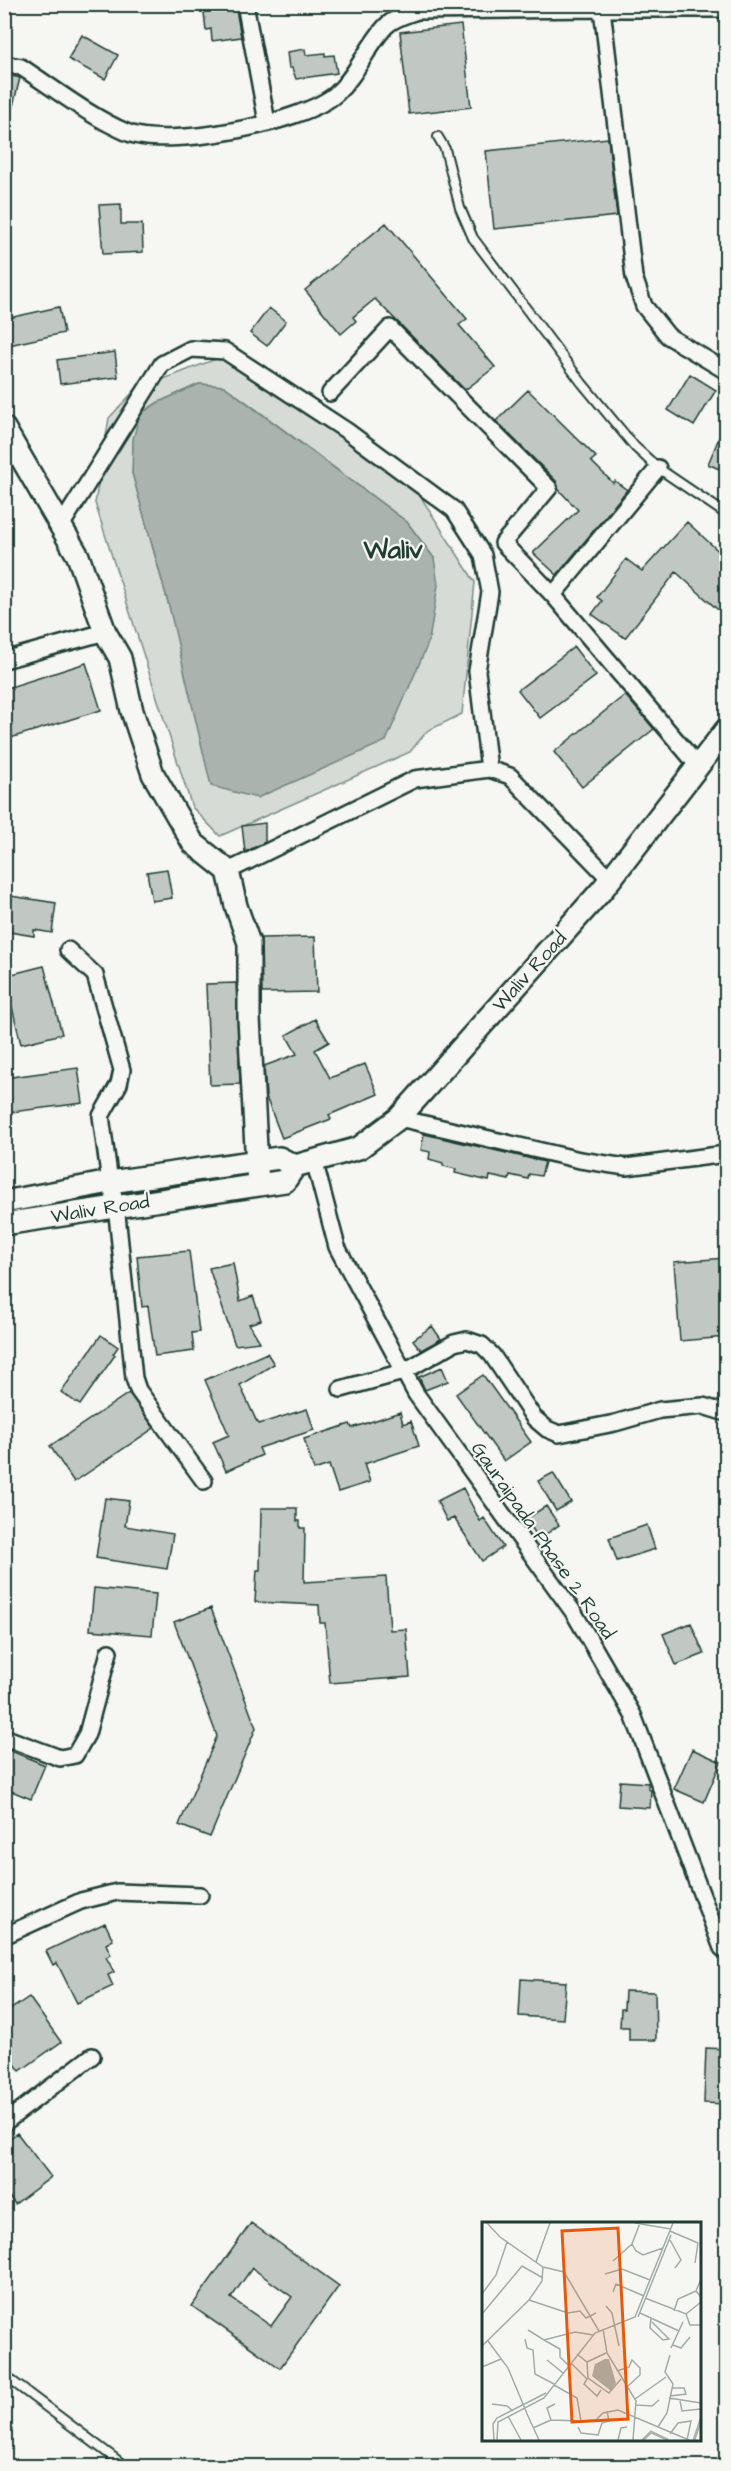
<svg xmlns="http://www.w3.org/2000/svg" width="731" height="2471" font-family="'Architects Daughter',sans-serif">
  <rect width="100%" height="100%" fill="#f6f6f2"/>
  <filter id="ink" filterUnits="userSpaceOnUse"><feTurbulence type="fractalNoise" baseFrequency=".0167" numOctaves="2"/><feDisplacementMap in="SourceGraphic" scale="12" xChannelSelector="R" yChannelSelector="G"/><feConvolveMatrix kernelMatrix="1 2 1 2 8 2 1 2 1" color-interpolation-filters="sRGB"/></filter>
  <g filter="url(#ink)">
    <!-- green -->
    <path fill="#d6dbd6" stroke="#7a8c85" stroke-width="1.5" fill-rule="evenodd" d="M221,357L304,406L417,491L475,582L462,714L427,731L410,752L220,836L192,807L95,503L109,418L135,390ZM199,384L224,386L245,401L407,522L434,558L169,606L132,473L140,414L157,403Z"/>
    <!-- water -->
    <path fill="#aab3ae" stroke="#72847d" stroke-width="1.5" d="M199,384L224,386L407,522L434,558L438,585L429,641L386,741L257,798L211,786L169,606L132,473L133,439L140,414L157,403Z"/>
    <!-- building -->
    <path fill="#c1c8c3" stroke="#1f3d34" stroke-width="1.5" fill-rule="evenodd" d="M203,4H235L241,37L212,41L211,29L206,30Z
      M461,25L471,107L409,114L400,32Z
      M82,35L118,55L105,79L68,59Z
      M305,49L306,55L325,53V56L334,55L337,73L296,79L292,68H289L287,52Z
      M4,74L20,78L10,118L4,117Z
      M608,138L617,216L494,229L486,151Z
      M121,204V224H142L143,252L103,254L99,205Z
      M386,223L467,319L459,325L495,367L465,390L375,299L353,317L356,321L341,334L305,290Z
      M59,307L64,333L4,346V319Z
      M269,308L286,321L267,346L250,333Z
      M115,352L118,377L60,384L57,360Z
      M690,374L716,390L694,426L668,410Z
      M528,390L596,457L591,461L613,483L615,481L627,490L557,575L533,553L578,510L559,490L556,481L496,421Z
      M726,421V472L708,464Z
      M687,522L726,558V617L676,572L625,638L592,614L602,601L597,597L626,559L642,571Z
      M574,647L596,676L540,718L518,690Z
      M86,663L101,710L4,740V689Z
      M625,695L654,729L582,787L554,752Z
      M265,823V842L245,852L242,826Z
      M167,869L172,898L152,901L147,872Z
      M4,895L56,903L52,933L34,930V936L4,931Z
      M315,937L317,992L262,993L261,938Z
      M44,966L62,1034L21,1044L12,1007H4V976Z
      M236,983L240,1084L210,1085L206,984Z
      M315,1019L329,1042L315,1050L330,1078L365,1064L378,1094L329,1115L331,1119L282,1138L266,1097L264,1066L297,1054L286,1035Z
      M78,1068L83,1103L4,1113V1078Z
      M424,1134L545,1162L541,1176L529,1174L528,1179L510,1175L509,1180L490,1176L489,1181L455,1173L456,1169L443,1166V1163L429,1159L430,1152L421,1150Z
      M189,1251L199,1332L192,1333L194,1351L155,1356L148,1306L142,1307L137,1256Z
      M726,1258V1337L680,1341L674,1262Z
      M233,1263L240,1301L253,1296L261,1320L249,1324L260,1342L235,1345L209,1268Z
      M432,1326L441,1339L421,1350L413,1340Z
      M101,1335L118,1347L113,1354L115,1355L80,1405L61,1392Z
      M267,1353L274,1364L240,1385L256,1420L259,1424L307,1409L314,1430L259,1448L262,1455L226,1471L213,1442L229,1435L205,1380Z
      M442,1367L448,1381L425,1390L419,1377Z
      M483,1375L531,1442L504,1461L456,1394Z
      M129,1393L154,1428L74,1482L50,1446Z
      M400,1412L403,1424L411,1421L419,1446L364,1464L370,1482L338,1492L329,1465L314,1470L304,1439L350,1424L352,1428Z
      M553,1473L571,1502L556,1511L538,1481Z
      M463,1488L480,1521L484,1518L503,1547L482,1561L454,1518L447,1521L437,1501Z
      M105,1498L129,1501L125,1526L173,1534L167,1569L96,1558Z
      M546,1506L559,1525L539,1539L526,1519Z
      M261,1508H297V1521H300V1528H305L304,1582L386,1577L390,1630L406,1629L410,1677L330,1683L325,1623H320L319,1605L255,1602L257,1570H260Z
      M647,1525L655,1549L617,1561L609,1538Z
      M94,1588L156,1594L152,1635L90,1630Z
      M211,1608L256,1728L210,1837L179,1825L217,1736L174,1622Z
      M691,1623L704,1654L676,1665L663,1634Z
      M4,1748L45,1765L31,1799L4,1788Z
      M692,1749L721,1762L704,1802L674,1789Z
      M620,1781L648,1783V1789L651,1790L650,1808L618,1806Z
      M105,1923L113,1940L106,1944L111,1955L106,1957L114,1972L108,1975L113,1986L77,2003L57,1963L53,1965L46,1951Z
      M521,1979L566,1982L563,2019L519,2016Z
      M625,1991L655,1992L656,2040H629V2027H620L621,2009H624Z
      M29,1997L61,2042L20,2071L4,2049V2014Z
      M706,2048L726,2049V2104L704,2103Z
      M17,2133L51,2177L15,2204L4,2190V2143Z
      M251,2223L339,2286L280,2368L192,2306ZM252,2268L292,2297L271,2326L231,2298Z"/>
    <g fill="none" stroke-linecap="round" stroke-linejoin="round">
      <!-- lane casing -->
      <g stroke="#1f3d34" stroke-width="12">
        <path id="lane" d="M438,137L445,149L460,208L473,238L582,383L635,447L658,468L726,514
          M4,2375L125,2466"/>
      </g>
      <!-- street casing -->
      <g stroke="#1f3d34" stroke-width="20">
        <path id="street" d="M245,4L267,122
          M602,9H726
          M4,64L21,67C55,89 89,116 126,132C167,150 303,123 336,94C357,75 366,48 385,27C393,18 406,15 417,11L602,9L634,277L644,306L668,336L726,371
          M330,393L390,328L549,488L503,543L553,595L698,766
          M61,526L162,364L191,349L225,351L347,431L454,510L483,555L490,592L477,671L489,769
          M553,595L658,468
          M4,660L105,632
          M228,871L415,779L489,769L510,776L610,879
          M68,950L95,975L122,1070L119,1084L101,1116L110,1182L116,1205L134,1378L138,1390L204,1481
          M399,1118L580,1160L626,1167L726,1154
          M314,1160L337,1247L416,1394L574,1613L633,1715L722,1948L726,1951
          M341,1389L403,1372L454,1343L467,1340L482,1345L492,1355L534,1418L547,1429L559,1434L615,1423L660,1410L703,1406L726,1413
          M4,1737L60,1758L75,1755L87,1734L109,1652
          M4,1936L81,1901L117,1892L200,1895
          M4,2123L92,2056"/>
      </g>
      <!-- secondary casing -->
      <g stroke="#1f3d34" stroke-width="26">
        <path id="secondary" d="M4,428L78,556L105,632L120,658L132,711L153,774L193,843L228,871L236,906L249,943V1018L258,1185
          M4,1202L110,1182L279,1158L295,1166L359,1148L399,1118L602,890L726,730
          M4,1224L285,1181L295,1166"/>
      </g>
      <!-- lane -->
      <use href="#lane" stroke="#f6f6f2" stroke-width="8"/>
      <!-- street -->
      <use href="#street" stroke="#f6f6f2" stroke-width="15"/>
      <!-- secondary -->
      <use href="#secondary" stroke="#f6f6f2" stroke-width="21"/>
    </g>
  </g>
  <g text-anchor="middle" stroke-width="4.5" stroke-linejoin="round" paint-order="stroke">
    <!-- street labels -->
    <g font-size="20" fill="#1f3d34" stroke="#f6f6f2">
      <text transform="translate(529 971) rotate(-48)" y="7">Waliv Road</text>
      <text transform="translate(100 1208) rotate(-9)" y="7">Waliv Road</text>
      <text transform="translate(544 1540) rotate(55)" y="7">Gauraipada Phase 2 Road</text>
    </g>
    <!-- district labels -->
    <g font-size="26" font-weight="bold" fill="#1f3d34" stroke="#f6f6f2">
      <text x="393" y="558">Waliv</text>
    </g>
  </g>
  <!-- overview -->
  <g transform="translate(482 2222)">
    <rect width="219" height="219" fill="#f6f6f2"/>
    <path d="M123,137H127L134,161L129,169L110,154L113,142Z" fill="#aab3ae"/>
    <path fill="none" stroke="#aab3ae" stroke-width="3" d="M161,218L169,210L186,218M212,218L219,197"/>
    <path fill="none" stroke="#a0aca6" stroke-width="1.5" d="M5,1L18,15L61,45L82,50L117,109M153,1L189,7M158,1L150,22L154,29L161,33L181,26M188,9L216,21L213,41M188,18L199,38L193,46M131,39L150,22M54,40L68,1M123,52L140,47L168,58M219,57L214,69L219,75M131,70L134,62L162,74M0,72L14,53L25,20M163,76L204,92L219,80M47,78L86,91L98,89L104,96L114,91M124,84L130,91L137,124M192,89L196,77L214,69M158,91L197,109M0,92L40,44L61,56M204,92L208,103H219M156,95L189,13M169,96L168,106L181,118L187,117L170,100M121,107L125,131L154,179L151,218M46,108L62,118L93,110L111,113M43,117L45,126L51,128L53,152L72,162M62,118L78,127V135L87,144M6,119L26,146L46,194M191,123L199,126L208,115M0,124L47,78L60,59L61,45M189,126L201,100M95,132L105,140L124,131M65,138L81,151M105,140L106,156L127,171L139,157M89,141L105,157L102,162L115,174L119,168M0,145L19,137M135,149L147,145L150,138L158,146V153L145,165M72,163L95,176L99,199L114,198L121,191L136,188L207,218M188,174L204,172L202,166H190M187,176L219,181M153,177L184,155M198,179L200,189L219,187M10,182L25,184L31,189M154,183L170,184L177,178M26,194L39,218M46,194L57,218M69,198L99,199M96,205L99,211L116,213L120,201L127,199L125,189M176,205L185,191L191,162L183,150L188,133M51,206L69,198L65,186L73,182M188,212L196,201L209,199L205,218M12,218L11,202L15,196L64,171M15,218L16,200L62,176L113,111L153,95L191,1M136,218L139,206L145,205"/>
    <path fill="#e8590c" fill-opacity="0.15" stroke="#e8590c" stroke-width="3" d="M136,6L146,197L90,200L80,9Z"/>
    <rect width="219" height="219" fill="none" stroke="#1f3d34" stroke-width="3"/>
  </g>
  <!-- margin -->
  <rect width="731" height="2471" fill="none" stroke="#f6f6f2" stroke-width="24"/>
  <rect x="12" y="12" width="707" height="2447" fill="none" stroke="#1f3d34" stroke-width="2" filter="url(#ink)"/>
</svg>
